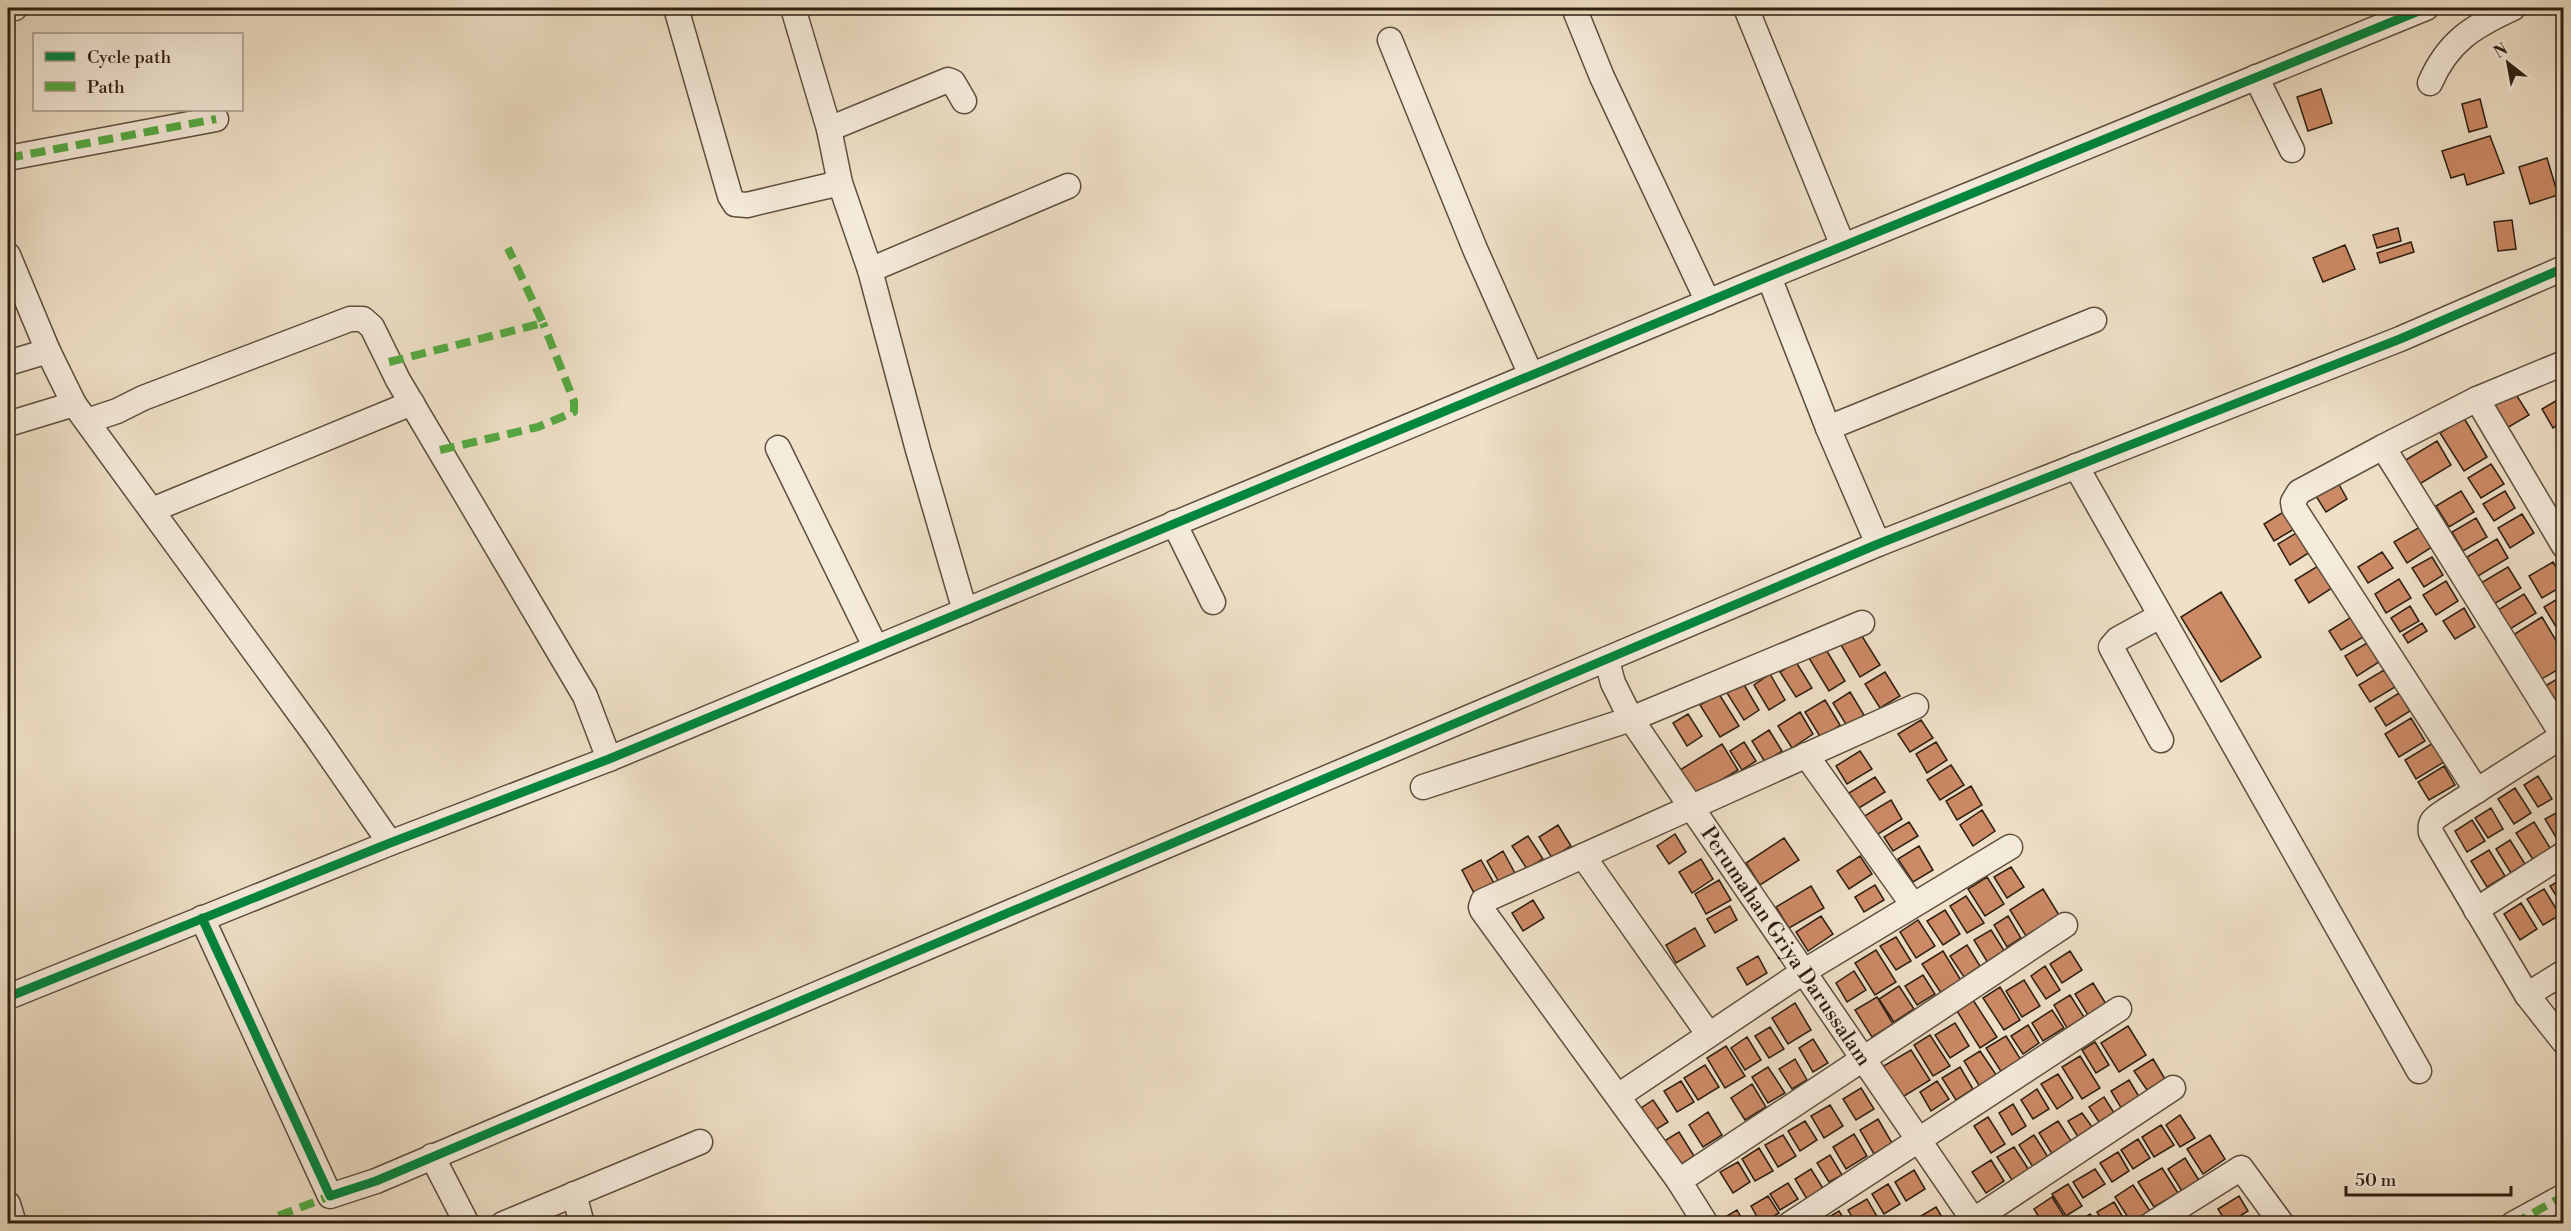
<svg xmlns="http://www.w3.org/2000/svg" width="2571" height="1231" font-family="'Libre Bodoni',serif">
  <rect width="100%" height="100%" fill="#efe0c7"/>
  <filter id="stains"><feTurbulence type="fractalNoise" baseFrequency=".00333" numOctaves="4"/><feColorMatrix values="0 0 0 0 .2 0 0 0 0 .09 0 0 0 0 .02 0 0 0 .5 -.17"/></filter>
  <radialGradient id="worn" r=".72"><stop offset=".6" stop-color="#630" stop-opacity="0"/><stop offset="1" stop-color="#630" stop-opacity=".3"/></radialGradient>
  <!-- building -->
  <path fill="#cd8a66" stroke="#2e1f11" stroke-width="1.5" d="M2321,89L2332,123L2308,131L2297,97Z
    M2480,99L2487,127L2469,132L2462,104Z
    M2490,136L2504,173L2467,185L2464,174L2451,178L2442,151Z
    M2547,158L2558,195L2530,204L2519,167Z
    M2512,220L2516,249L2498,251L2494,222Z
    M2398,228L2401,241L2377,248L2373,235Z
    M2411,242L2414,252L2380,263L2377,253Z
    M2345,245L2355,269L2323,282L2313,258Z
    M2515,393L2529,415L2507,428L2494,406Z
    M2564,396V421L2553,428L2542,409Z
    M2464,418L2487,457L2464,471L2440,433Z
    M2437,441L2451,465L2418,485L2404,461Z
    M2491,464L2504,484L2481,498L2468,478Z
    M2336,479L2347,499L2326,512L2314,493Z
    M2461,491L2474,512L2449,527L2436,506Z
    M2505,491L2515,508L2494,521L2483,504Z
    M2285,511L2296,528L2274,541L2264,524Z
    M2522,514L2534,533L2510,548L2498,528Z
    M2476,518L2487,537L2463,551L2452,532Z
    M2420,527L2432,547L2407,563L2394,542Z
    M2298,532L2310,552L2290,565L2278,544Z
    M2497,539L2508,558L2478,576L2467,557Z
    M2382,552L2393,568L2368,583L2358,567Z
    M2432,557L2443,575L2424,587L2412,568Z
    M2553,562L2564,580V585L2542,598L2529,576Z
    M2318,566L2332,588L2309,603L2295,580Z
    M2508,567L2521,588L2494,604L2481,583Z
    M2399,579L2411,598L2386,613L2375,594Z
    M2446,581L2458,601L2436,615L2423,595Z
    M2221,592L2261,657L2221,682L2181,617Z
    M2524,594L2536,613L2510,629L2498,610Z
    M2564,595V640L2544,607Z
    M2410,606L2419,621L2400,632L2391,618Z
    M2464,608L2475,627L2455,639L2443,621Z
    M2353,616L2365,636L2341,650L2329,631Z
    M2542,617L2564,654V666L2540,680L2513,635Z
    M2422,623L2427,631L2408,643L2403,635Z
    M1860,633L1880,665L1860,677L1841,645Z
    M2367,643L2379,662L2357,676L2345,656Z
    M1825,648L1845,681L1829,691L1809,658Z
    M1796,662L1812,688L1796,697L1780,672Z
    M2384,670L2395,687L2370,702L2359,685Z
    M1885,672L1900,696L1880,708L1865,684Z
    M1770,674L1785,700L1769,710L1754,685Z
    M2564,675V700L2556,705L2545,686Z
    M1743,683L1759,710L1744,720L1727,693Z
    M1850,692L1864,715L1847,726L1833,703Z
    M2399,693L2410,711L2386,726L2375,708Z
    M1719,694L1739,726L1720,737L1700,705Z
    M1825,700L1840,725L1821,738L1805,712Z
    M1800,712L1813,734L1792,748L1778,726Z
    M1688,714L1702,736L1687,746L1673,723Z
    M2411,718L2425,741L2399,757L2385,734Z
    M1921,720L1933,738L1910,752L1898,734Z
    M1769,730L1782,751L1765,762L1752,741Z
    M1744,742L1756,761L1742,770L1730,751Z
    M1936,742L1947,760L1927,773L1916,754Z
    M2433,743L2444,762L2416,779L2405,760Z
    M1722,744L1738,770L1696,795L1680,770Z
    M1860,751L1872,769L1847,784L1836,766Z
    M1951,765L1964,785L1940,800L1927,780Z
    M2444,766L2455,785L2429,800L2418,782Z
    M2538,776L2552,799L2538,807L2524,785Z
    M1875,777L1885,792L1859,808L1849,793Z
    M1971,786L1982,805L1957,820L1946,801Z
    M2515,788L2531,813L2514,824L2498,799Z
    M1891,800L1902,819L1875,836L1863,817Z
    M2491,808L2503,829L2488,838L2475,818Z
    M1982,810L1995,831L1973,846L1960,825Z
    M2560,811L2564,817V841L2560,844L2545,819Z
    M2472,820L2485,841L2467,852L2455,831Z
    M1909,822L1918,836L1893,851L1884,837Z
    M2534,822L2552,851L2534,861L2516,833Z
    M1558,825L1571,846L1552,858L1539,837Z
    M1675,834L1686,852L1669,864L1657,846Z
    M1528,836L1543,859L1527,869L1512,846Z
    M1784,838L1799,860L1760,885L1746,863Z
    M2510,840L2525,864L2511,873L2496,849Z
    M1919,846L1933,870L1913,882L1898,859Z
    M2489,850L2505,876L2487,887L2471,861Z
    M1503,851L1516,875L1500,884L1487,861Z
    M1860,856L1872,874L1849,889L1837,871Z
    M1701,859L1713,879L1692,893L1679,872Z
    M1481,860L1495,885L1475,895L1462,870Z
    M2011,867L2024,887L2007,898L1994,877Z
    M1987,877L2004,904L1985,916L1968,889Z
    M2564,878V908L2550,886Z
    M1719,880L1731,900L1706,914L1695,894Z
    M1875,885L1884,900L1864,912L1855,897Z
    M1811,886L1824,908L1789,928L1776,907Z
    M2043,889L2059,915L2026,936L2010,910Z
    M2544,889L2560,915L2543,925L2527,899Z
    M1966,896L1984,923L1967,933L1950,906Z
    M1533,900L1544,918L1523,931L1512,913Z
    M2521,903L2537,929L2520,940L2504,914Z
    M1730,906L1737,920L1715,933L1707,919Z
    M1945,910L1960,934L1943,945L1927,921Z
    M1821,916L1833,934L1808,951L1796,932Z
    M2008,916L2021,938L2007,947L1994,925Z
    M1918,920L1935,946L1916,958L1900,932Z
    M1695,928L1705,946L1676,963L1666,945Z
    M1991,930L2005,952L1988,963L1974,940Z
    M1896,937L1911,961L1896,970L1880,946Z
    M1967,945L1980,966L1964,977L1950,956Z
    M1876,950L1896,982L1875,995L1855,963Z
    M1943,951L1965,987L1945,999L1922,964Z
    M2070,951L2082,970L2062,983L2050,964Z
    M1758,956L1767,973L1747,985L1737,968Z
    M2045,966L2060,990L2046,999L2031,976Z
    M1854,971L1866,990L1847,1002L1836,983Z
    M1923,975L1935,994L1917,1005L1905,986Z
    M2024,980L2040,1006L2022,1017L2006,991Z
    M2093,983L2106,1004L2088,1015L2075,994Z
    M1899,986L1914,1009L1894,1022L1879,999Z
    M2000,987L2020,1020L2004,1030L1983,998Z
    M2070,995L2084,1017L2067,1028L2054,1005Z
    M1877,997L1893,1024L1872,1037L1855,1010Z
    M1973,1000L1997,1037L1980,1048L1957,1011Z
    M1795,1003L1811,1030L1788,1044L1772,1018Z
    M2052,1010L2064,1028L2043,1041L2032,1023Z
    M1955,1023L1969,1046L1950,1058L1935,1035Z
    M2028,1025L2039,1043L2023,1054L2011,1036Z
    M2128,1026L2146,1055L2119,1072L2101,1043Z
    M1770,1027L1784,1049L1769,1058L1755,1036Z
    M1930,1035L1950,1066L1933,1076L1914,1045Z
    M2006,1036L2021,1060L2002,1073L1986,1048Z
    M1747,1037L1761,1060L1745,1070L1731,1048Z
    M1813,1039L1828,1063L1813,1072L1799,1048Z
    M2095,1042L2109,1065L2096,1073L2082,1050Z
    M1726,1046L1745,1076L1725,1088L1707,1058Z
    M1911,1050L1930,1080L1901,1098L1882,1067Z
    M1980,1051L1997,1076L1980,1087L1964,1061Z
    M2080,1056L2100,1088L2082,1099L2062,1067Z
    M1795,1059L1807,1080L1792,1089L1779,1069Z
    M2153,1059L2165,1079L2147,1090L2134,1071Z
    M1705,1065L1719,1087L1698,1100L1684,1078Z
    M1768,1067L1785,1093L1768,1103L1752,1077Z
    M1960,1067L1973,1089L1956,1100L1942,1078Z
    M2058,1074L2073,1098L2057,1109L2041,1084Z
    M2129,1080L2141,1100L2123,1111L2111,1091Z
    M1681,1081L1694,1102L1677,1112L1664,1091Z
    M1937,1081L1949,1099L1931,1111L1920,1092Z
    M1752,1084L1766,1107L1745,1120L1731,1098Z
    M1861,1088L1874,1109L1856,1120L1843,1099Z
    M2037,1089L2049,1109L2033,1119L2021,1100Z
    M2104,1097L2116,1116L2101,1125L2089,1107Z
    M1653,1100L1668,1122L1649,1134L1635,1112Z
    M2013,1104L2026,1126L2012,1135L1999,1113Z
    M1830,1105L1843,1126L1824,1138L1811,1116Z
    M1708,1112L1722,1135L1703,1147L1689,1125Z
    M2082,1113L2095,1131L2080,1140L2068,1121Z
    M2180,1115L2195,1138L2180,1147L2166,1125Z
    M1988,1117L2005,1144L1991,1153L1974,1126Z
    M1878,1119L1892,1143L1874,1154L1860,1130Z
    M1805,1121L1817,1140L1800,1151L1788,1131Z
    M2058,1121L2073,1144L2054,1157L2039,1133Z
    M2161,1125L2174,1145L2154,1157L2142,1137Z
    M1679,1132L1694,1156L1677,1167L1661,1143Z
    M1854,1134L1867,1156L1846,1169L1833,1147Z
    M1783,1135L1796,1156L1778,1167L1765,1145Z
    M2034,1135L2048,1157L2033,1167L2019,1145Z
    M2210,1135L2225,1159L2203,1174L2187,1149Z
    M2138,1139L2150,1158L2133,1169L2121,1150Z
    M2014,1147L2029,1170L2012,1180L1997,1157Z
    M1759,1148L1773,1171L1755,1181L1742,1159Z
    M2118,1152L2129,1171L2112,1182L2100,1163Z
    M1830,1155L1842,1175L1829,1182L1817,1163Z
    M2185,1158L2202,1185L2185,1196L2168,1169Z
    M1991,1160L2004,1181L1986,1193L1972,1172Z
    M1738,1162L1750,1182L1733,1193L1720,1172Z
    M2162,1168L2178,1193L2154,1207L2138,1182Z
    M1811,1169L1824,1190L1807,1199L1795,1179Z
    M2095,1169L2105,1184L2083,1198L2073,1182Z
    M1914,1170L1925,1189L1906,1201L1895,1182Z
    M1788,1183L1798,1199L1780,1210L1770,1194Z
    M1888,1184L1900,1204L1884,1214L1872,1194Z
    M2068,1184L2082,1206L2066,1216L2052,1194Z
    M2133,1185L2150,1211L2131,1222L2115,1197Z
    M1768,1196L1779,1213L1761,1224L1751,1206Z
    M2239,1196L2248,1211L2227,1224L2218,1209Z
    M2052,1197L2065,1218L2056,1224H2043L2034,1209Z
    M1867,1199L1879,1220L1873,1224H1856L1848,1210Z
    M2114,1202L2127,1224H2104L2097,1212Z
    M1936,1207L1946,1224H1919L1916,1219Z
    M1737,1210L1745,1224H1721L1720,1220Z
    M1839,1211L1847,1224H1826L1824,1220Z
    M2090,1214L2096,1224H2075Z"/>
  <g fill="none" stroke-linecap="round" stroke-linejoin="round">
    <!-- minor casing -->
    <g stroke="#5e4f3e" stroke-width="27">
      <g id="minor">
        <path d="M676,8L730,196L735,204L747,205L840,183"/>
        <path d="M793,8L829,129L840,183L870,270L918,450L965,611"/>
        <path d="M1574,8L1602,77L1708,302"/>
        <path d="M1746,8L1843,246"/>
        <path d="M8,9L15,8"/>
        <path d="M1390,40L1475,249L1531,375"/>
        <path d="M2256,77L2292,150"/>
        <path d="M2430,83C2448,41 2474,26 2513,8"/>
        <path d="M829,129L948,80L953,82L964,101"/>
        <path d="M8,158L216,119"/>
        <path d="M8,255L48,351L74,404L316,736L390,843"/>
        <path d="M870,270L1068,186"/>
        <path d="M1769,277L1828,428L1878,544"/>
        <path d="M8,363L48,351"/>
        <path d="M2477,399L2564,363"/>
        <path d="M87,421L117,411L143,398L350,319H363L372,327L398,380L585,696L609,759"/>
        <path d="M8,424L74,404"/>
        <path d="M1828,428L2094,320"/>
        <path d="M2383,447L2299,492L2293,502L2294,508L2477,791"/>
        <path d="M778,448L876,648"/>
        <path d="M2076,466L2419,1071"/>
        <path d="M152,510L412,403"/>
        <path d="M1174,523L1213,602"/>
        <path d="M2160,616L2118,639L2111,647L2161,740"/>
        <path id="s1" d="M1607,661L1613,683L1631,719L1976,1224"/>
        <path d="M2564,735L2445,811C2435,818 2429,820 2431,833L2527,995L2564,972"/>
        <path d="M2563,736L2383,447L2477,399L2564,546"/>
        <path d="M1806,755L1913,905"/>
        <path d="M1423,787L1631,719L1862,623"/>
        <path d="M1583,856L1709,1035"/>
        <path d="M2476,910L2564,854"/>
        <path d="M202,918L330,1196L376,1181L1878,544L2400,339L2564,268"/>
        <path d="M2527,995L2564,1042"/>
        <path d="M8,997L390,843L609,759L1765,278L2426,8"/>
        <path d="M1618,1096L1803,972L2010,847"/>
        <path d="M432,1156L467,1224"/>
        <path d="M1679,1181L1482,910L1481,907L1483,901L1916,706"/>
        <path d="M574,1194L582,1224"/>
        <path d="M8,1204L14,1224"/>
        <path d="M503,1224L700,1142"/>
        <path d="M1706,1224L1679,1181L2065,925"/>
        <path d="M1790,1224L2119,1009"/>
        <path d="M1968,1224L2173,1088"/>
        <path d="M2152,1224L2241,1168L2282,1224"/>
        <path d="M2513,1224L2564,1196"/>
      </g>
    </g>
    <!-- minor -->
    <use href="#minor" stroke="#f5ebdb" stroke-width="24"/>
    <!-- quiet -->
    <path stroke="#54aa42" stroke-width="8" stroke-dasharray="15 8" stroke-linecap="butt" d="M8,158L216,119
      M8,262L10,261
      M389,362L543,323L508,248
      M440,450L538,427L574,412V401L543,323
      M257,1224L330,1196
      M2513,1224L2564,1196"/>
    <!-- cycleway casing -->
    <g stroke="#f5ebdb" stroke-width="13">
      <path id="cycleway" d="M202,918L330,1196L376,1181L1878,544L2400,339L2564,268
        M8,997L390,843L609,759L1765,278L2426,8"/>
    </g>
    <!-- cycleway -->
    <use href="#cycleway" stroke="#00873e" stroke-width="9"/>
  </g>
  <g text-anchor="middle" stroke-width="4.5" stroke-linejoin="round" paint-order="stroke">
    <!-- street labels -->
    <g font-size="21" fill="#2e1f11" stroke="#f5ebdb">
      <text dy="7" stroke="none"><textPath href="#s1" startOffset="338">Perumahan Griya Darussalam</textPath></text>
    </g>
  </g>
  <!-- margin -->
  <rect width="2571" height="1231" fill="none" stroke="#efe0c7" stroke-width="30"/>
  <rect x="9" y="9" width="2553" height="1213" fill="none" stroke="#2e1f11" stroke-width="3"/>
  <rect x="15" y="15" width="2541" height="1201" fill="none" stroke="#2e1f11" stroke-width="1.5"/>
  <!-- legend -->
  <rect x="33" y="33" width="210" height="78" fill="#f5ebdb" stroke="#a5998a" stroke-width="1.5"/>
  <rect x="45" y="52" width="30" height="9" fill="#00873e" stroke="#a5998a" stroke-width="1.5"/>
  <text x="87" y="63" font-size="18" fill="#2e1f11">Cycle path</text>
  <rect x="45" y="82" width="30" height="9" fill="#54aa42" stroke="#a5998a" stroke-width="1.5"/>
  <text x="87" y="93" font-size="18" fill="#2e1f11">Path</text>
  <!-- north arrow -->
  <g transform="translate(2508 63) rotate(329)" stroke="#f5ebdb" stroke-width="4.5" paint-order="stroke">
  <path d="M0-4.5L10 22L0 15L-10 22Z" fill="#2e1f11"/>
  <text y="-9" font-size="16" font-weight="bold" text-anchor="middle" fill="#2e1f11">N</text>
  </g>
  <!-- scale -->
  <path d="M2346 1186v9h165v-9" fill="none" stroke="#2e1f11" stroke-width="3"/>
  <text x="2355" y="1186" font-size="18" fill="#2e1f11" stroke="#f5ebdb" stroke-width="4.5" paint-order="stroke">50 m</text>
  <rect width="100%" height="100%" filter="url(#stains)"/>
  <rect width="100%" height="100%" fill="url(#worn)"/>
</svg>
